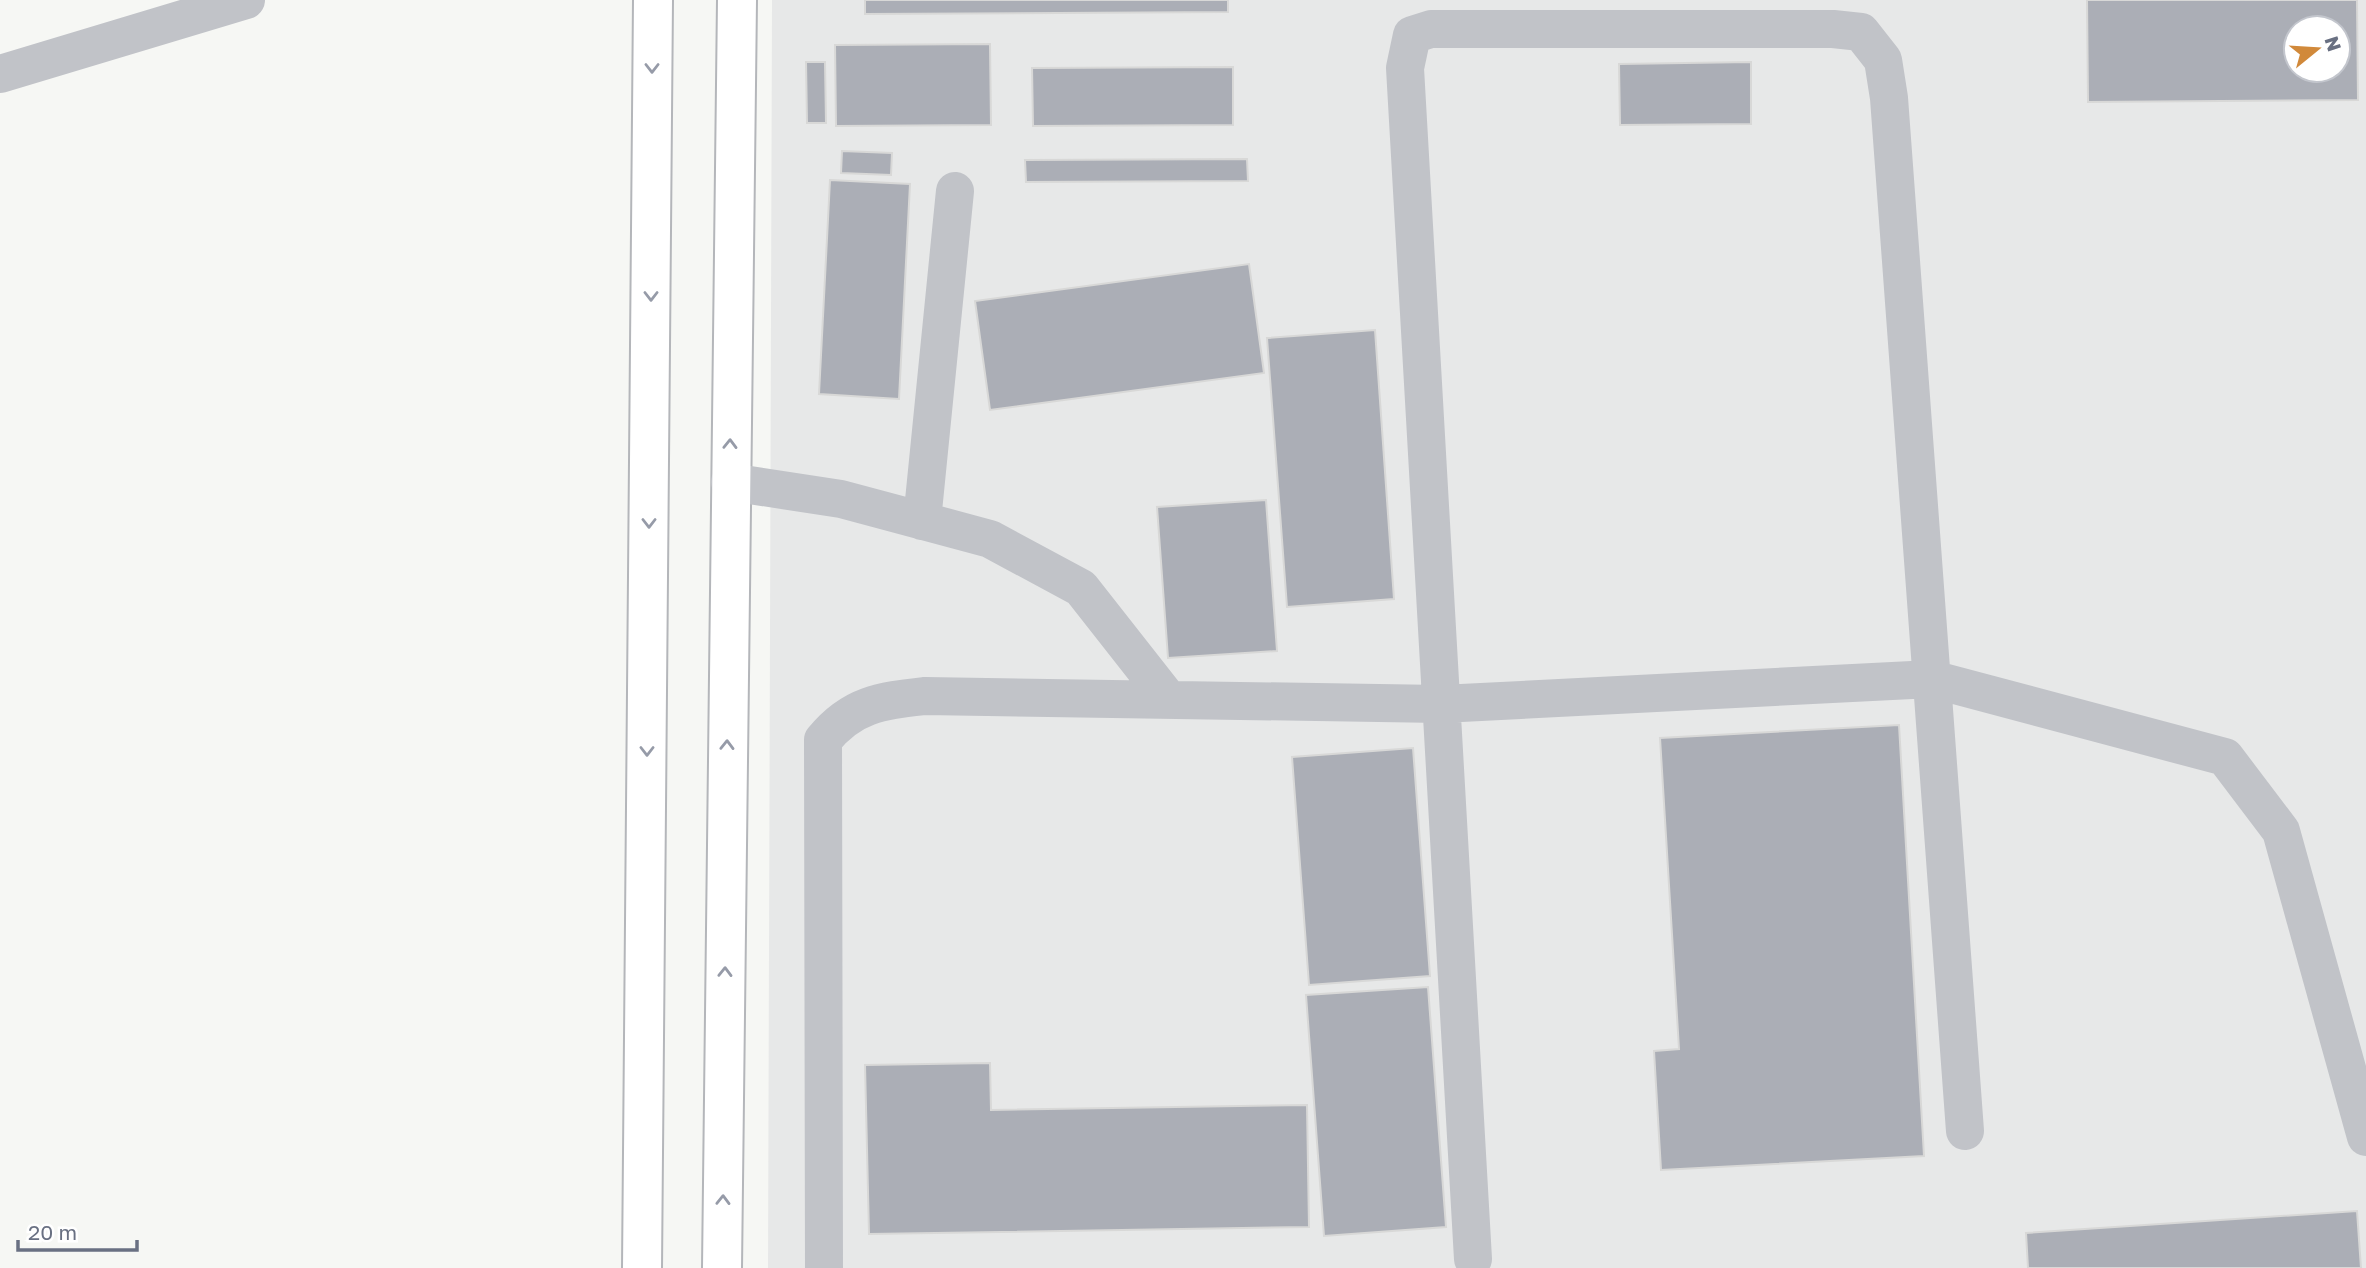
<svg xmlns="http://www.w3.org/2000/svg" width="2366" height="1268" font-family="'Golos Text',sans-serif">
  <rect width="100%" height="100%" fill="#f6f7f4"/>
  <!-- built -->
  <path fill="#e7e8e8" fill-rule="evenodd" d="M772,0H2366V1268H768ZM2296,28H2338V70H2296Z"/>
  <!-- building -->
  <path fill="#abaeb6" stroke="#d8d8d7" stroke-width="2" fill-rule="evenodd" d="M865,0H1228V12L865,14Z
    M2087,0H2357L2358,100L2088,102ZM2296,28H2338V70H2296Z
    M990,44L991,125L836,126L835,45Z
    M806,62H825L826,123H807Z
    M1751,62V124L1620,125L1619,64Z
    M1233,67V125L1033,126L1032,68Z
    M842,151L892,153L891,175L841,173Z
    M1247,159L1248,181L1026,182L1025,160Z
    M830,180L910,184L899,399L819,394Z
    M1249,264L1264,373L990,410L975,301Z
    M1375,330L1394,599L1287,607L1267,338Z
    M1266,500L1277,651L1168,658L1157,507Z
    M1899,725L1924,1156L1661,1170L1654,1051L1679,1049L1660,738Z
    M1413,748L1430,976L1309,985L1292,757Z
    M1428,987L1446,1227L1324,1236L1306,995Z
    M990,1063L991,1110L1307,1105L1309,1227L869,1234L865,1065Z
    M2357,1211L2361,1268H2028L2026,1233Z"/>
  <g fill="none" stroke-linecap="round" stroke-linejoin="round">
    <!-- highway casing -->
    <g stroke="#b4b6ba" stroke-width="42">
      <path id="highway" d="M642,1268L653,0
        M722,1268L737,0"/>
    </g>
    <!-- minor -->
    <path stroke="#c1c3c8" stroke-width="38" d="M0,74L246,0
      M730,482L841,499L990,539L1081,588L1169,700
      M922,521L955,191
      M1473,1259L1405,68L1412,35L1431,29H1833L1861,32L1883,60L1889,98L1965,1131
      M824,1268L823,740C852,704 881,701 925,696L1441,704L1932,679L2225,757L2281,831L2366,1137"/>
    <!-- highway -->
    <use href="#highway" stroke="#fff" stroke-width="38"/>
  </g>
  <!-- one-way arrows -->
  <defs><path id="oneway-chevron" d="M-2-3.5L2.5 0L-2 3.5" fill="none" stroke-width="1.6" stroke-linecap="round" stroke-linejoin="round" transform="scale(1.75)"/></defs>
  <g stroke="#969ba8">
    <use href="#oneway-chevron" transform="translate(652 68) rotate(90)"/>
    <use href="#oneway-chevron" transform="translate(651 296) rotate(90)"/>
    <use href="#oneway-chevron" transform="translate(730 444) rotate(-89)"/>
    <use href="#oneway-chevron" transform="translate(649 523) rotate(90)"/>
    <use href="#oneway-chevron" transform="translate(727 745) rotate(-89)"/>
    <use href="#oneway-chevron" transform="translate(647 751) rotate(90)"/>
    <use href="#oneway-chevron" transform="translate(725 972) rotate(-89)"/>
    <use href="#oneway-chevron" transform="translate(723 1200) rotate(-89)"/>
  </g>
  <!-- north arrow -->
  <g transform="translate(2317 49) rotate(72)"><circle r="33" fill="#ffffff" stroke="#c3c6cd" stroke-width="2"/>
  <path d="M0-5L12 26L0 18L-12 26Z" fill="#d1893a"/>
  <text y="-10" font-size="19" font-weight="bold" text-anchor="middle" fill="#697082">N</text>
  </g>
  <!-- scale -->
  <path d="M18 1240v10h119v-10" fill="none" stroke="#697082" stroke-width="3.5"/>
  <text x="28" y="1240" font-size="21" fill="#697082" stroke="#ffffff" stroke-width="5" paint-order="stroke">20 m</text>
</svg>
